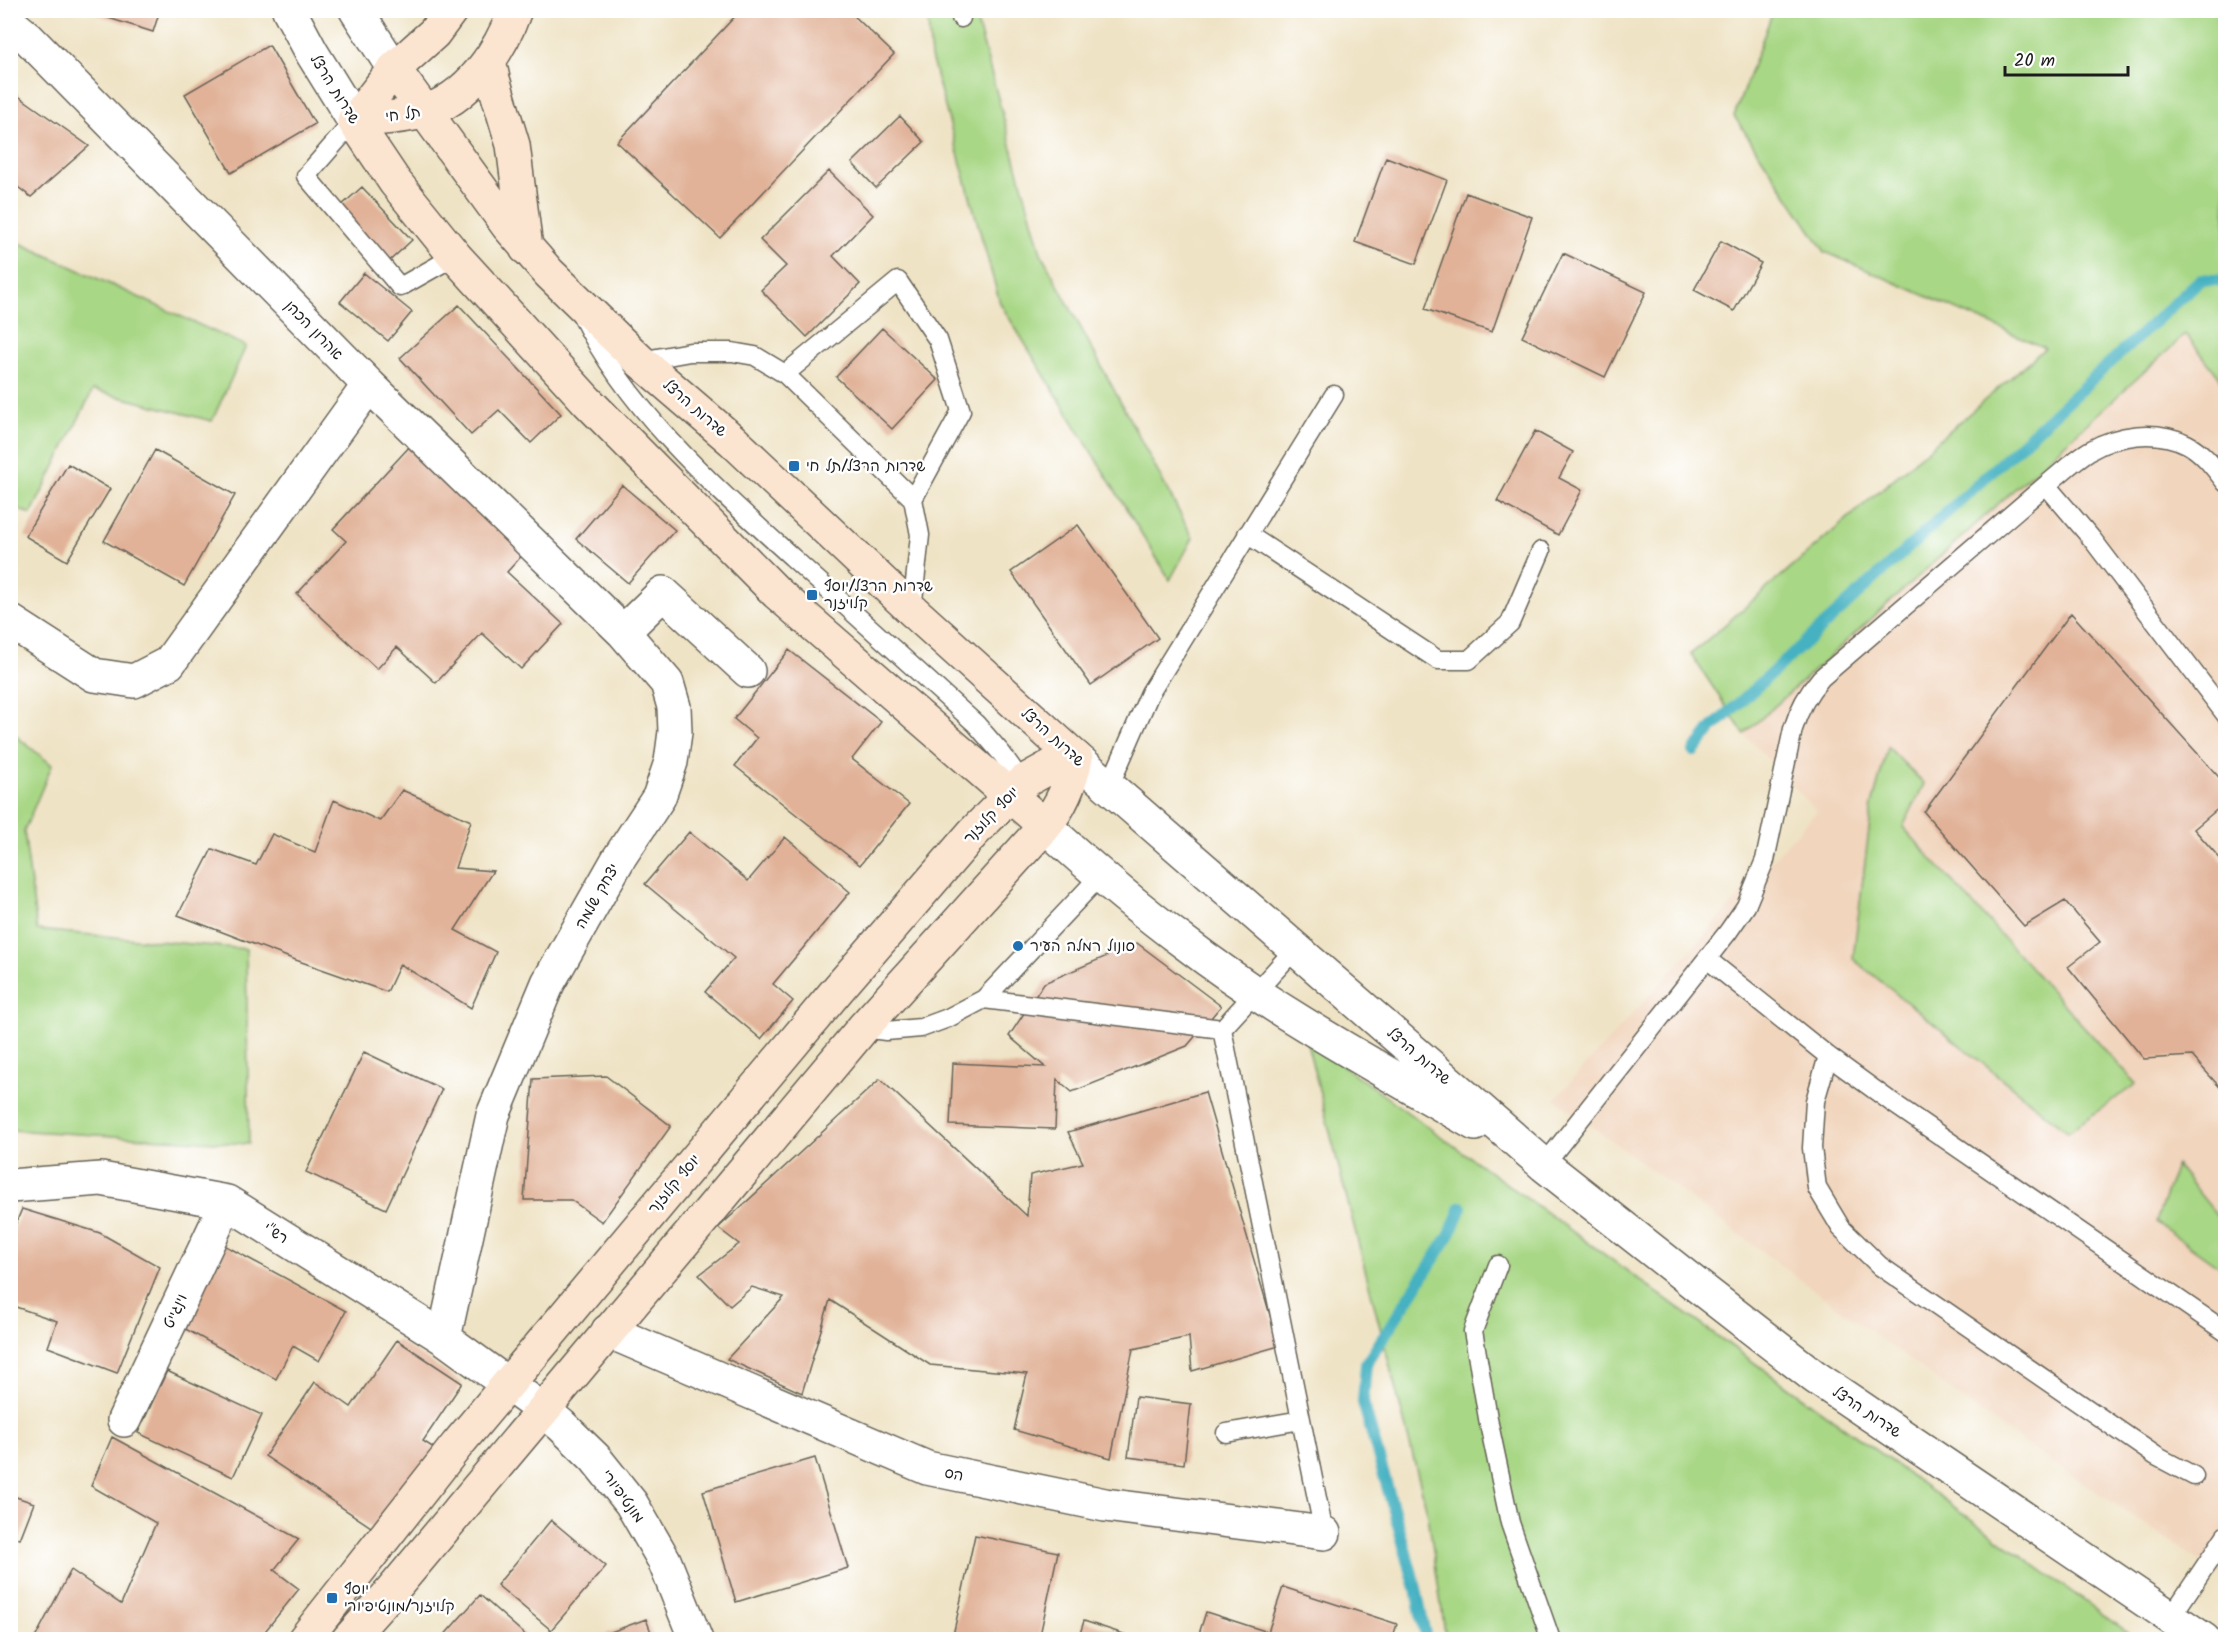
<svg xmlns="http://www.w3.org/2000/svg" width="2236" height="1650" font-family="Kalam,'Playpen Sans Hebrew',sans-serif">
  <rect width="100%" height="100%" fill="#fff"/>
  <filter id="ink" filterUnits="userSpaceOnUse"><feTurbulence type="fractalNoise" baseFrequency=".0167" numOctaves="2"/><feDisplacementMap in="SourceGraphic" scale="12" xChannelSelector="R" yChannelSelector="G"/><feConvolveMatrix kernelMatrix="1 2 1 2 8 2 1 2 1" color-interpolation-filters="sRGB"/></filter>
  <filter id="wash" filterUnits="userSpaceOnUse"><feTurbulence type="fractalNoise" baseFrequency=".008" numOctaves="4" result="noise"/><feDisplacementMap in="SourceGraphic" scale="24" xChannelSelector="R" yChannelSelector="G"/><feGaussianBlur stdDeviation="1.35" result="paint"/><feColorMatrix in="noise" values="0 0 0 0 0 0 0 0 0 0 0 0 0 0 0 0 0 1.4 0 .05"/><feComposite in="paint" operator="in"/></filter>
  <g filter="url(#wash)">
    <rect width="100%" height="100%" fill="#efe3c5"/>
    <!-- built -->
    <path fill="#f1d5bd" d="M2186,333L2226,386L2225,1578L2003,1429L1555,1099L1817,811L1744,734Z"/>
    <!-- green -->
    <path fill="#a8d785" stroke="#627a50" stroke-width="1.5" d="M927,11H974L1041,253L1193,538L1170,580L1000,303L931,57Z
      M1773,11H2225L2226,386L2186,334L1744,734L1691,654L2045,348L1825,252L1734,116Z
      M11,239L246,346L212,421L93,390L31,514L11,507Z
      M10,731L52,765L24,831L37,930L246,949L249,1144L11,1130Z
      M1888,747L1924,784L1903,827L2136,1084L2068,1132L1853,959L1872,805Z
      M1306,1039L2137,1639H1446L1428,1515Z
      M2176,1165L2225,1225V1271L2156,1222Z"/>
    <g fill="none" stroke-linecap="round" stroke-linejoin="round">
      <!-- stream -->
      <path stroke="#44b1c1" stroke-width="12" d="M1694,751L1712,728L2201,279L2226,281
        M1426,1640L1416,1588L1363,1402L1366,1364L1450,1234L1461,1207"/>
    </g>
    <g id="blocks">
      <!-- building -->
      <path fill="#e1b298" d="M83,10H160L153,32Z
        M741,10H848L894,54L720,238L617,142Z
        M269,45L315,124L231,173L185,94Z
        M10,90L89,146L31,197L10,181Z
        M900,116L924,142L876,188L852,163Z
        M1386,157L1447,180L1416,264L1355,242Z
        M829,171L873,215L833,256L860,284L807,337L761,290L786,266L760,240Z
        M362,187L412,240L381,269L331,215Z
        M1466,193L1532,217L1492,332L1425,309Z
        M1721,241L1761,263L1734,311L1694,290Z
        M1563,253L1646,292L1605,377L1522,337Z
        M364,273L412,312L388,341L340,302Z
        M459,305L561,414L531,443L499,410L471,435L400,358Z
        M882,328L938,380L892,429L836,377Z
        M1535,431L1573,452L1559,478L1582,490L1558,535L1497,501Z
        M412,444L526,551L507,572L563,624L521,669L482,633L436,683L397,647L377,669L297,594L346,541L333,529Z
        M155,450L235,495L184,586L104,541Z
        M68,464L110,489L67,561L25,536Z
        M622,485L675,530L628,583L576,539Z
        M1078,525L1158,638L1091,685L1011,572Z
        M2071,613L2226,785V802L2194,829L2224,863L2226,862V1094L2192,1056L2144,1059L2068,967L2100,942L2065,901L2024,926L1924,812Z
        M789,650L881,722L852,759L909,804L860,865L735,766L757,738L734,719Z
        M402,790L471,821L455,868L493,871L455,930L496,952L471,1008L400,964L387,992L290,958L178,915L212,849L256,865L272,834L315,852L334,800L380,821Z
        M689,832L748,881L785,837L850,892L773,984L793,1001L761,1039L705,992L734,958L645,884Z
        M1137,943L1221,1006L1187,1046L1072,1092L1057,1079L1055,1129L950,1125L953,1063L1045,1067L1009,1036L1044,983Z
        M364,1052L442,1089L386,1209L306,1172Z
        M606,1076L671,1126L602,1222L571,1200H524L533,1079Z
        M880,1079L1027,1216L1030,1175L1083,1163L1068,1132L1205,1092L1279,1346L1192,1371L1189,1337L1133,1349L1111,1458L1014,1430L1027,1374L930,1365L830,1300L802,1393L727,1359L784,1297L752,1287L730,1306L699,1275L739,1244L718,1228Z
        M22,1209L100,1233L160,1267L117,1373L48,1347L57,1321L10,1305V1237Z
        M224,1245L346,1311L319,1361L293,1346L276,1379L180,1326Z
        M397,1340L462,1383L423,1441L440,1452L383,1535L265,1456L315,1382L351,1407Z
        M167,1371L262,1415L233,1477L138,1433Z
        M1136,1397L1191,1404L1184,1464L1128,1457Z
        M112,1437L299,1539L274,1570L299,1589L258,1640H34L71,1570L121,1604L156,1523L91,1486Z
        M815,1458L848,1568L736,1602L703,1491Z
        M10,1495L34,1503L20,1539L10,1535Z
        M551,1520L606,1566L551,1630L497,1585Z
        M975,1535L1058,1552L1039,1640H952Z
        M1283,1587L1397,1624L1392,1640H1197L1206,1612L1268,1632Z
        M480,1595L531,1640H440Z
        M646,1619L654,1640H592V1639Z
        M1084,1621L1139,1639V1640H1078Z"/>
    </g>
  </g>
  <g filter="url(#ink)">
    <use href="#blocks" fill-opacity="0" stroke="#666257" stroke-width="1.5"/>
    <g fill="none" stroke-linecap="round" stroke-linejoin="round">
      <!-- service casing -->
      <g stroke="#666257" stroke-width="21">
        <path id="service" d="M960,10L961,18
          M354,121L306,176L400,287L455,256
          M582,316C628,411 716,488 793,558C854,614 915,669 976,724L1002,754L1027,789
          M640,361L690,352H732L755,356L785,374L913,499L920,535L912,610
          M785,374L898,281L938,340L961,411L913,499
          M2046,485C2060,474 2074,460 2089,451C2118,434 2156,429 2187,444C2203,452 2215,469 2226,483
          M1247,534L1438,660H1469L1510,623L1541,551
          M1109,787L1150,693L1334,395
          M1707,959L1828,1056L1890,1101L2226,1332
          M984,999L1100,876
          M863,1028L886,1031L921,1028L948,1018L984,999L1222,1029
          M1222,1029L1324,1533
          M1222,1029L1295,949
          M1828,1056L1815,1101L1812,1148L1817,1188L1841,1228L1880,1266L2156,1456L2194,1476
          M1544,1165L1728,932L1746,906L1765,860L1793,729C1799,709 1807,694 1821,678L2046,485L2092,539L2226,715
          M1498,1265L1473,1331L1489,1424L1510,1523L1551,1640
          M1226,1433L1301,1420
          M2171,1617L2226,1535"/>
      </g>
      <!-- minor casing -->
      <g stroke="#666257" stroke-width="36">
        <path id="minor" d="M10,23L28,38L369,385L623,632L667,683L674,707L675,732L671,762L659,797L619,858L548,983L493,1115L444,1338
          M10,621L94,675L134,681L169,663L369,385
          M623,632L663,593L748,671
          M1076,758L1544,1165L1699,1287L1815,1377L2204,1640
          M1045,826C1090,867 1136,907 1185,943C1275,1012 1377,1067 1475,1124
          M10,1186L101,1179L227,1202L444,1338L543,1410L561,1425L595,1458L631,1503L664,1560L696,1640
          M608,1331L927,1468L1105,1505L1324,1533
          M124,1420L227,1202"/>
      </g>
      <!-- tertiary casing -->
      <g stroke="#666257" stroke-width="36">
        <path id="tertiary" d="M289,10L312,53L354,121
          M356,10L394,69"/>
      </g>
      <!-- secondary casing -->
      <g stroke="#666257" stroke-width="36">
        <path id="secondary" d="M489,60L493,79L513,145L526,248
          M394,69L508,226L549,273L640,361L732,440L912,610L1076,758
          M354,121L395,182L455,256L587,401L777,593L1045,826
          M354,121C376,118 402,118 423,112C468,99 500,52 515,10
          M354,121L394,69L434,33L451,10
          M304,1640L457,1445L839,988L973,833L1023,782L1059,762L1076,758
          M348,1640L390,1593L863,1028L1045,826C1062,805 1071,784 1076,758"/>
      </g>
      <!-- service -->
      <use href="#service" stroke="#fff" stroke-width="18"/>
      <!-- minor -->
      <use href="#minor" stroke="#fff" stroke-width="33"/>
      <!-- tertiary -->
      <use href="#tertiary" stroke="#fff" stroke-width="33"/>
      <!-- secondary -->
      <use href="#secondary" stroke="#fce5d0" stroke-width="33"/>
    </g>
  </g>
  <!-- markers -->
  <g fill="#1f6fb2" stroke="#fff" stroke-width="2">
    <rect x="788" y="460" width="12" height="12" rx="3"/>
    <rect x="806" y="589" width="12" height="12" rx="3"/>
    <circle cx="1018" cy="946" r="6"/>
    <rect x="326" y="1592" width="12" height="12" rx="3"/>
  </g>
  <g text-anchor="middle" stroke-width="5" stroke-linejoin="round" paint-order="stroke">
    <!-- street labels -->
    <g font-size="15" fill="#1c1c1c" stroke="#fff">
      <text transform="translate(335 89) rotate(58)" y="5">שדרות הרצל</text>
      <text transform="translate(403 114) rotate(-9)" y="5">תל חי</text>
      <text transform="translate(314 330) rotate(46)" y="5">אהרון הכהן</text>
      <text transform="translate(695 408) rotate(41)" y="5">שדרות הרצל</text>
      <text transform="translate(1053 737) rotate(42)" y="5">שדרות הרצל</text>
      <text transform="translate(991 815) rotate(-46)" y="5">יוסף קלוזנר</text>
      <text transform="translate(597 896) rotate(-60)" y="5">יצחק שלמה</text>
      <text transform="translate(1419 1056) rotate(41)" y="5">שדרות הרצל</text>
      <text transform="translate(674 1184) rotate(-50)" y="5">יוסף קלוזנר</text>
      <text transform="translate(276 1233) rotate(32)" y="5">רש"י</text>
      <text transform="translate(175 1311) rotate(-65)" y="5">וינגייט</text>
      <text transform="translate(1867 1412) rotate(34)" y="5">שדרות הרצל</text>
      <text transform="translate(954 1474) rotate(12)" y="5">הס</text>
      <text transform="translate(623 1496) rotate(54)" y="5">מונטיפיורי</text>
    </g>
    <!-- poi labels -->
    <g font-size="15" fill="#1c1c1c" stroke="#fff" text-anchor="start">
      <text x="806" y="471">שדרות הרצל/תל חי</text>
      <text x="824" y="591">שדרות הרצל/יוסף<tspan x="824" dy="17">קלויזנר</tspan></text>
      <text x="1030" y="951">סונול רמלה העיר</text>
      <text x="344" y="1594">יוסף<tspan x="344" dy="17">קלויזנר/מונטיפיורי</tspan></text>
    </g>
  </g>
  <!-- margin -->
  <rect width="2236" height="1650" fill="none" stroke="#fff" stroke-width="36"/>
  <!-- scale -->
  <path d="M2005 66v9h123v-9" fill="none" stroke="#1c1c1c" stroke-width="3"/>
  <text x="2014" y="66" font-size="18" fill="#1c1c1c" stroke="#ffffff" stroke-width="4.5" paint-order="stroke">20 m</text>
</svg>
